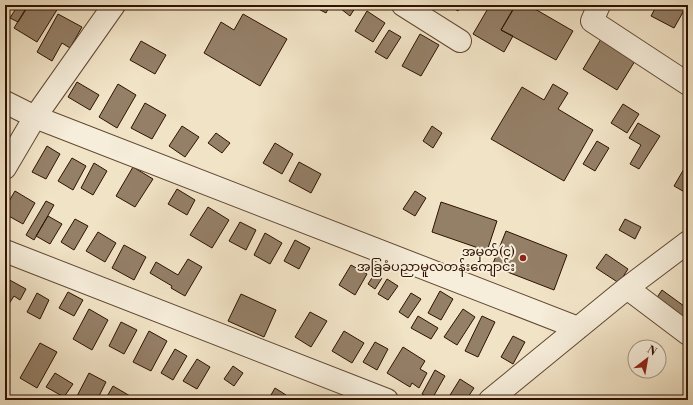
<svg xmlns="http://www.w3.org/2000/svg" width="693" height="405" font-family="'Libre Bodoni','Noto Sans Myanmar',serif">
  <rect width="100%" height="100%" fill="#f1e3c6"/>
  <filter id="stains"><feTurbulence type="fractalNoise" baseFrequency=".005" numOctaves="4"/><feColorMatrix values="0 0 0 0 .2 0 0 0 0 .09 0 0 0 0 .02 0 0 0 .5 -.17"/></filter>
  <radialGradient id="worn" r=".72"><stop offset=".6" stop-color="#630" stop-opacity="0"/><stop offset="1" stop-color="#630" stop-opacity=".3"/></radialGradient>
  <!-- building -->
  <path fill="#947f67" stroke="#2f1301" d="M18,5L27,8L18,22L10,18Z
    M28,5H60L37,42L14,28Z
    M311,5H330L326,13Z
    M343,5H357L350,16L341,9Z
    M449,5H461L458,11Z
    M490,5H505L513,9L501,30L513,36L504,52L473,34Z
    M516,5H528L573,31L556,60L501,30Z
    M657,5H687L674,28L651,16Z
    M367,11L385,23L373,42L355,31Z
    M58,14L82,27L70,48L62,43L52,61L37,52Z
    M243,14L287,39L260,86L204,53L221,22L234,30Z
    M389,30L401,37L387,59L375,52Z
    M420,34L439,45L421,76L402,66Z
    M601,39L635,61L617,90L583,69Z
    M141,41L166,55L155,74L130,60Z
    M77,82L99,95L90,110L68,97Z
    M118,84L136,95L117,128L99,117Z
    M553,84L568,93L558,109L593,130L564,181L491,139L522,87L544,100Z
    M145,103L166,115L152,139L131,128Z
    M623,104L639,114L627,133L611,123Z
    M5,122L9,125L5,131Z
    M638,123L660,136L639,169L630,164L641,145L629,138Z
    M182,126L199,137L185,157L169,146Z
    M432,126L442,133L433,148L423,141Z
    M216,133L230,143L222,153L208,143Z
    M597,141L609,148L595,171L583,164Z
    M275,143L293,154L282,174L263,163Z
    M47,146L60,154L46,179L32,172Z
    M72,158L86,166L73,190L58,181Z
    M299,162L321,174L311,193L289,181Z
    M688,162V194L674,186Z
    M94,163L107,171L93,195L81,188Z
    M133,167L153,179L135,207L116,196Z
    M177,189L195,200L187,215L168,204Z
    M15,191L35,203L23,224L5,214V208Z
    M415,191L426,198L415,216L403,209Z
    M46,201L54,205L34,240L26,235Z
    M441,202L497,221L487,251L432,232Z
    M208,207L229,220L212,248L190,235Z
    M48,216L62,224L50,244L36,236Z
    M75,219L88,226L74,250L61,242Z
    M625,219L641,227L635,239L619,230Z
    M240,222L256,230L246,250L229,241Z
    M506,231L567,255L554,290L492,266Z
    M98,232L116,243L105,262L86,251Z
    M265,233L282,243L270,264L254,255Z
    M295,240L310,248L299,269L284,261Z
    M124,245L146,257L134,280L112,268Z
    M606,254L628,269L619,283L596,268Z
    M188,259L202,267L185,296L171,288L172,286L150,273L156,262L178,275Z
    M351,265L367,274L355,295L339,285Z
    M375,273L382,278L375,289L368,284Z
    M6,278L26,289L20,300L14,296L7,307L5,306Z
    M387,279L398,286L388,300L378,294Z
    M662,290L688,309V327L654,302Z
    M440,291L453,299L441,320L428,313Z
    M68,292L83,300L74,316L59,308Z
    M37,293L49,300L40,319L27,312Z
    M411,293L421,299L408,318L399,312Z
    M241,294L276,310L264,337L228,321Z
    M89,309L108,320L92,350L73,339Z
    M463,309L475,317L457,345L444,337Z
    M310,312L327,321L311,347L295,337Z
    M418,316L438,328L431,339L411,328Z
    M482,316L495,322L478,357L465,351Z
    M121,322L137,330L124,354L109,346Z
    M149,331L167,341L151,371L133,362Z
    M344,331L364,343L352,363L332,351Z
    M513,336L525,342L513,364L501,357Z
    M375,342L388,349L377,370L363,362Z
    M40,343L57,352L37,388L20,378Z
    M403,347L425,361L420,369L427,373L419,388L412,383L410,387L387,373Z
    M175,349L187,356L173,380L161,373Z
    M5,354L10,356L5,366Z
    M197,359L210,367L197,389L183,381Z
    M233,366L243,373L234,386L224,379Z
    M435,370L445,376L432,399L422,394Z
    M55,373L73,384L64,397L46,387Z
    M89,373L106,382L97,400H75Z
    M460,379L474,388L466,400H447Z
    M113,386L137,400H105Z
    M275,388L286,395L283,400H268Z
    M290,396L298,400H288Z"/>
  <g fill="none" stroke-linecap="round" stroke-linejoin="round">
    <!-- minor casing -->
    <g stroke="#604732" stroke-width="24">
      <path id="minor" d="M403,5L460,41
        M599,5L592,21L688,84
        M5,102L35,117L578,328
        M5,168L35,117L114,5
        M5,251L387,400
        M627,288L688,334
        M490,400L627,288L688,242"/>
    </g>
    <!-- minor -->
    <use href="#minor" stroke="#f6edda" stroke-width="22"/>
  </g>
  <!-- markers -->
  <circle fill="#8f2418" stroke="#f6edda" stroke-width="1.5" cx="523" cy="258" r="4"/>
  <g text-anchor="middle" stroke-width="4" stroke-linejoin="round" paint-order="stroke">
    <!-- poi labels -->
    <g font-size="13" fill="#2f1301" stroke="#f6edda" text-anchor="end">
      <text x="515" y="256">အမှတ်(၄)<tspan x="515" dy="15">အခြခံပညာမူလတန်းကျောင်း</tspan></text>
    </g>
  </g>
  <!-- margin -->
  <rect width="693" height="405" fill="none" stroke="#f1e3c6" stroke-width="20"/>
  <rect x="6" y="6" width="681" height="393" fill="none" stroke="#2f1301" stroke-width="2"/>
  <rect x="10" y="10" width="673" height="385" fill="none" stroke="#2f1301"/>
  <!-- north arrow -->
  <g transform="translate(647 359) rotate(31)"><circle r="19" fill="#f6edda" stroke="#a69683"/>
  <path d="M0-3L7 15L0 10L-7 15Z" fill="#8f2418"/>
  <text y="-6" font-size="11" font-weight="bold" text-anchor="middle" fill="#2f1301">N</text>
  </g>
  <rect width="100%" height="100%" filter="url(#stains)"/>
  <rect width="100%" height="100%" fill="url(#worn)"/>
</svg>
